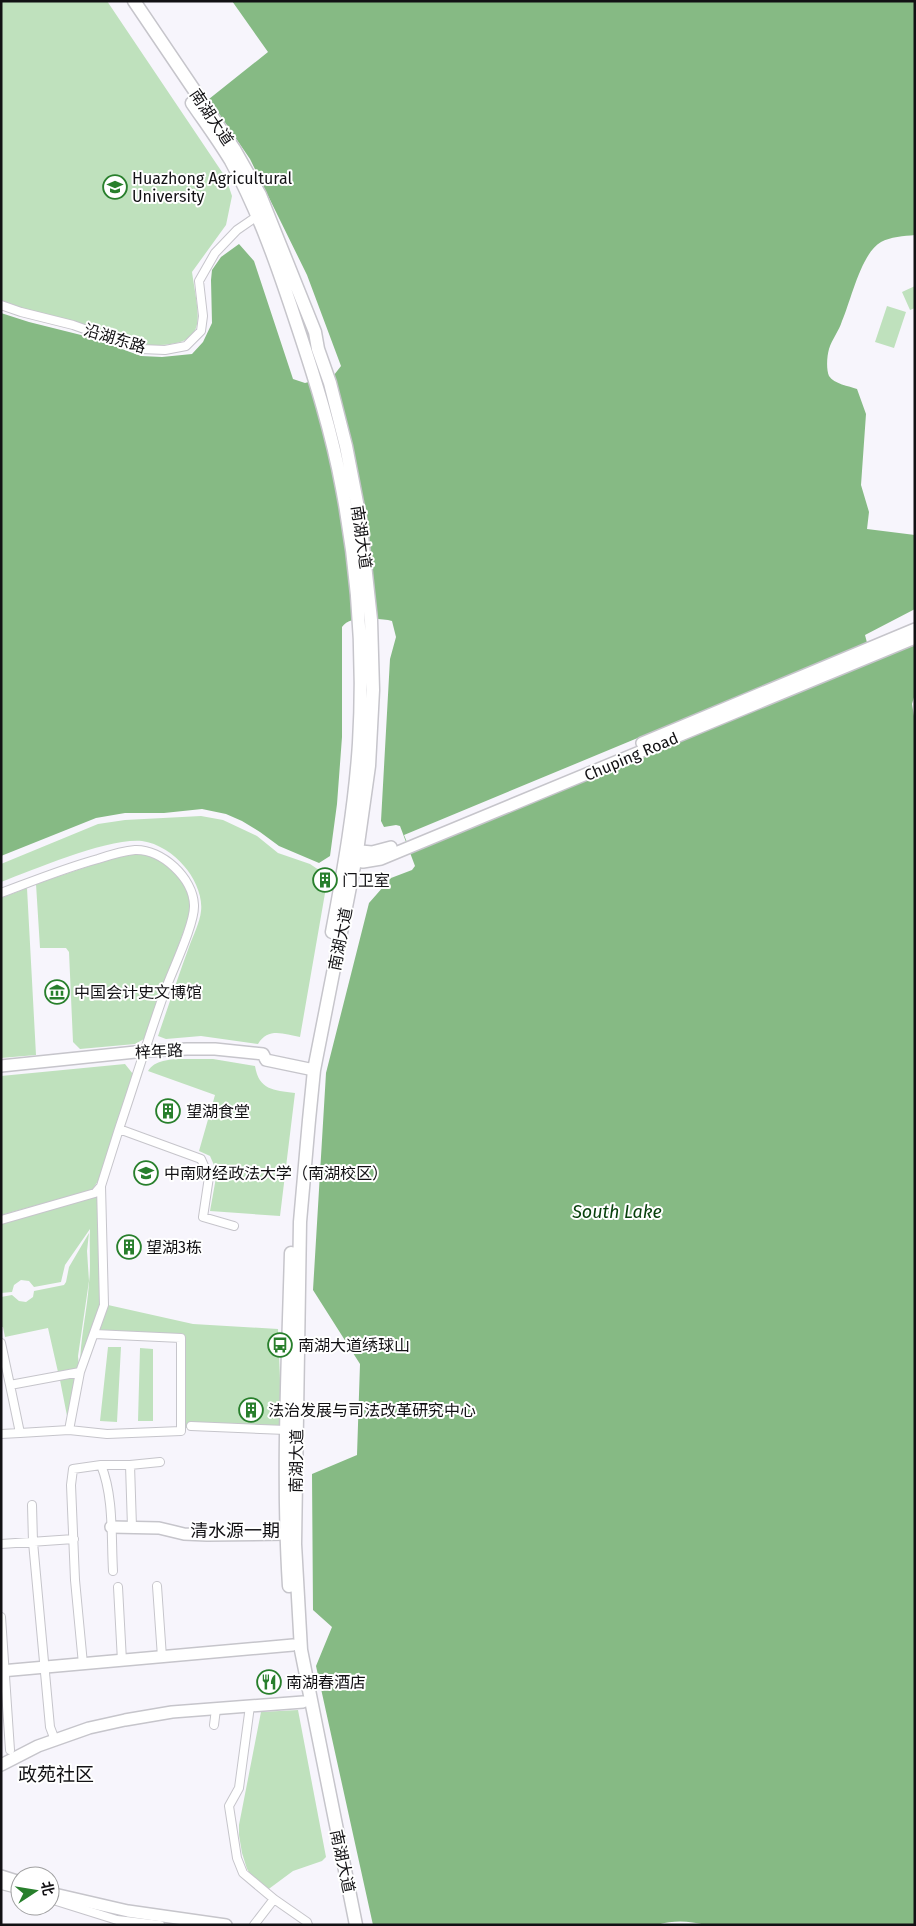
<svg xmlns="http://www.w3.org/2000/svg" width="916" height="1926" font-family="'Fira Sans','Noto Sans SC',sans-serif">
  <rect width="100%" height="100%" fill="#f7f5fc"/>
  <!-- green -->
  <path fill="#bfe1bd" d="M1,1H107L226,178L232,196L226,225L192,272C199,321 211,347 147,345L24,309L1,300Z
    M915,286V308L910,310L902,292Z
    M887,306L906,312L894,348L875,342Z
    M201,816L223,820L257,836L278,853L310,864L328,876L300,1037C284,1034 268,1027 258,1044L201,1036L166,1039L158,1036C168,1007 178,977 189,947C193,936 200,922 201,911C203,896 194,877 184,866C174,854 158,843 142,841C107,838 36,869 1,882V864L98,824L125,820Z
    M141,853C170,861 192,883 190,914L144,1039L135,1044L80,1049L73,1042L69,952L66,948H40L36,884L110,859Z
    M27,888L36,1055L1,1058V898Z
    M195,1059H213L255,1066C259,1090 273,1090 295,1093L280,1216L210,1211L217,1172L210,1156L199,1151L215,1095L148,1071C156,1057 180,1059 195,1059Z
    M125,1064L133,1074L98,1181L92,1190L1,1215V1076Z
    M97,1196L101,1305L80,1368C80,1339 87,1312 89,1283C91,1266 89,1247 90,1229L65,1265L61,1282L34,1287L29,1281L21,1280L14,1285L12,1292L1,1293V1223Z
    M89,1233L87,1251L89,1281L78,1356L79,1368L58,1372L48,1328L5,1337L3,1327H1V1297L12,1295L19,1301L26,1302L33,1297L34,1291L64,1285L66,1282L69,1267Z
    M108,1305L193,1324L278,1329L282,1429L185,1428L184,1334L99,1330Z
    M108,1347H121L117,1422L100,1421Z
    M140,1348L153,1349V1421H138Z
    M77,1376L69,1426L60,1380Z
    M298,1710L326,1857L322,1861L293,1871L266,1891L254,1879L247,1869L242,1853L239,1835V1825L261,1712Z"/>
  <!-- water -->
  <path fill="#86ba84" d="M232,1H915V235C904,236 890,237 881,242C861,253 851,301 842,321C839,331 832,339 829,349C827,356 826,369 829,376C834,384 849,386 857,389L866,414L861,485L869,512L867,529L915,535V609L865,635L872,662L915,645V694L912,704L915,722V1925H706C688,1921 675,1920 657,1925H373L316,1666L332,1627L313,1610L312,1474L357,1455L360,1364L313,1290L326,1073L369,903L391,878L412,870L415,866L400,826L396,825L384,827L381,821L390,659L396,637L392,621L388,620C375,619 350,615 342,627V737L337,804L330,856L319,863L279,846L260,832L242,821L226,814L202,809L164,813H125L96,818L1,856V313L29,322L89,337L141,356L162,357L192,354L203,342L212,323L211,280L212,270L221,257L239,244L254,261L293,379L305,383L334,375L341,366L307,275L250,159L209,99L268,52Z"/>
  <!-- pier -->
  <path fill="#f7f5fc" d="M869,642L873,659L915,642V645L411,852L404,835Z"/>
  <g fill="none" stroke-linecap="round" stroke-linejoin="round">
    <!-- street casing -->
    <g stroke="#c6c5cb" stroke-width="10">
      <path id="street" d="M1,305L21,312L73,325L141,349L165,350L186,346L201,331L203,316L199,281L215,253L237,230L256,217
        M1,893C33,881 65,868 98,859C110,855 122,851 135,850C162,849 193,878 194,905C195,923 173,969 166,988C149,1035 135,1082 119,1129
        M1,1220L95,1193L101,1186L119,1129L201,1159L209,1177L203,1217L234,1226
        M1,1343L10,1385
        M80,1372L69,1430L107,1434L181,1431V1338L94,1334
        M191,1426L286,1430
        M20,1433L69,1430
        M1,1434L20,1433L10,1385L80,1372L104,1305L101,1186
        M101,1465H130L160,1462
        M130,1465L132,1527
        M32,1505L33,1542L50,1727L55,1740
        M1,1544L74,1539
        M157,1586L162,1657
        M118,1587L122,1661
        M1,1617L10,1750
        M83,1664L75,1580L71,1485L73,1469L101,1465C114,1497 111,1537 113,1571
        M250,1706L239,1788L229,1806L237,1858L243,1873L274,1899L254,1925
        M214,1725L216,1709
        M1,1885L20,1890
        M50,1899L117,1920L160,1925
        M274,1899L307,1922L308,1925"/>
    </g>
    <!-- secondary casing -->
    <g stroke="#c6c5cb" stroke-width="14">
      <path id="secondary" d="M642,743L915,629
        M349,850L372,852L391,847
        M347,859L363,862L381,859L915,638
        M1,1066L145,1051L187,1049H215L263,1054L266,1060L314,1070
        M111,1527L159,1528L184,1534L207,1535L286,1534
        M1,1671L293,1645
        M1,1765L38,1746L89,1728L125,1720L172,1712L303,1702
        M1,1876L20,1882
        M50,1893L128,1911L226,1925"/>
    </g>
    <!-- primary casing -->
    <g stroke="#c6c5cb" stroke-width="15">
      <path id="primary" d="M134,1L234,149L260,195L315,332L318,349L330,383L346,446L360,518L371,620L373,690L369,766L357,851L314,1070L309,1120L300,1222L295,1544L301,1650L356,1925
        M192,103C205,122 219,141 231,161C259,212 279,270 297,325C315,379 332,433 342,488C358,571 364,659 359,743C355,806 344,869 332,932
        M289,1586C282,1475 288,1364 291,1253"/>
    </g>
    <!-- street -->
    <use href="#street" stroke="#fff" stroke-width="8"/>
    <!-- secondary -->
    <use href="#secondary" stroke="#fff" stroke-width="11"/>
    <!-- primary -->
    <use href="#primary" stroke="#fff" stroke-width="12"/>
  </g>
  <!-- icons -->
  <defs>
    <g id="university-ring" transform="scale(1.25)"><circle r="9.5" fill="#fff" stroke="#287f2c" stroke-width="1.5"/><path d="M0-5L7-2L0 1L-7-2ZM-4 1L0 2.5L4 1V4Q0 6-4 4Z" fill="#287f2c"/></g>
    <g id="building-ring" transform="scale(1.25)"><circle r="9.5" fill="#fff" stroke="#287f2c" stroke-width="1.5"/><path d="M-4-6H4V6H1V3H-1V6H-4ZM-2.5-4.3h1.7v1.8h-1.7ZM.8-4.3h1.7v1.8H.8ZM-2.5-1h1.7V.8h-1.7ZM.8-1h1.7V.8H.8Z" fill="#287f2c"/></g>
    <g id="museum-ring" transform="scale(1.25)"><circle r="9.5" fill="#fff" stroke="#287f2c" stroke-width="1.5"/><path d="M0-6L6-3V-2H-6V-3ZM-5-1h2V3h-2ZM-1-1h2V3h-2ZM3-1h2V3H3ZM-6 4H6V6H-6Z" fill="#287f2c"/></g>
    <g id="bus-ring" transform="scale(1.25)"><circle r="9.5" fill="#fff" stroke="#287f2c" stroke-width="1.5"/><path d="M-5-6H5V4H4V6H2V4H-2V6H-4V4H-5ZM-3.5-4V0h7V-4ZM-3.5 1.2v1.5H-2V1.2ZM2 1.2v1.5H3.5V1.2Z" fill="#287f2c"/></g>
    <g id="restaurant-ring" transform="scale(1.25)"><circle r="9.5" fill="#fff" stroke="#287f2c" stroke-width="1.5"/><path d="M-5-6h1v4h1v-4h1v4h1v-4h1v5L-1.5 .5V6h-2V.5L-5-1ZM5-6V6H3V1.5H1.5Q1.5-4 5-6Z" fill="#287f2c"/></g>
  </defs>
  <g fill-rule="evenodd">
    <use href="#university-ring" x="115" y="187"/>
    <use href="#building-ring" x="325" y="880"/>
    <use href="#museum-ring" x="57" y="992"/>
    <use href="#building-ring" x="168" y="1111"/>
    <use href="#university-ring" x="146" y="1173"/>
    <use href="#building-ring" x="129" y="1247"/>
    <use href="#bus-ring" x="280" y="1345"/>
    <use href="#building-ring" x="251" y="1410"/>
    <use href="#restaurant-ring" x="269" y="1682"/>
  </g>
  <g text-anchor="middle" stroke-width="4" stroke-linejoin="round" paint-order="stroke">
    <!-- street labels -->
    <g font-size="16" fill="#121114" stroke="#fff">
      <text transform="translate(212 117) rotate(56)" y="6">南湖大道</text>
      <text transform="translate(115 338) rotate(17)" y="6">沿湖东路</text>
      <text transform="translate(362 537) rotate(82)" y="6">南湖大道</text>
      <text transform="translate(631 756) rotate(-23)" y="6">Chuping Road</text>
      <text transform="translate(340 939) rotate(-79)" y="6">南湖大道</text>
      <text transform="translate(159 1051) rotate(-3)" y="6">梓年路</text>
      <text transform="translate(296 1461) rotate(-89)" y="6">南湖大道</text>
      <text transform="translate(343 1861) rotate(78)" y="6">南湖大道</text>
    </g>
    <!-- poi labels -->
    <g font-size="16" fill="#121114" stroke="#fff" text-anchor="start">
      <text x="132" y="184">Huazhong Agricultural<tspan x="132" dy="18">University</tspan></text>
      <text x="342" y="886">门卫室</text>
      <text x="74" y="998">中国会计史文博馆</text>
      <text x="186" y="1117">望湖食堂</text>
      <text x="164" y="1179">中南财经政法大学（南湖校区）</text>
      <text x="146" y="1253">望湖3栋</text>
      <text x="298" y="1351">南湖大道绣球山</text>
      <text x="268" y="1416">法治发展与司法改革研究中心</text>
      <text x="286" y="1688">南湖春酒店</text>
    </g>
    <!-- water labels -->
    <g font-size="18" font-style="italic" fill="#08410c" stroke="#fff">
      <text x="617" y="1218">South Lake</text>
    </g>
    <!-- neighbourhood labels -->
    <g font-size="18" fill="#121114" stroke="#fff">
      <text x="235" y="1537">清水源一期</text>
    </g>
    <!-- quarter labels -->
    <g font-size="19" fill="#121114" stroke="#fff">
      <text x="56" y="1781">政苑社区</text>
    </g>
  </g>
  <!-- border -->
  <rect width="916" height="1926" fill="none" stroke="#121114" stroke-width="5"/>
  <!-- north arrow -->
  <g transform="translate(35 1891) rotate(78)"><circle r="24" fill="#ffffff" stroke="#a0a0a1"/>
  <path d="M0-4L9 19L0 12L-9 19Z" fill="#287f2c"/>
  <text y="-8" font-size="14" font-weight="bold" text-anchor="middle" fill="#121114">北</text>
  </g>
</svg>
